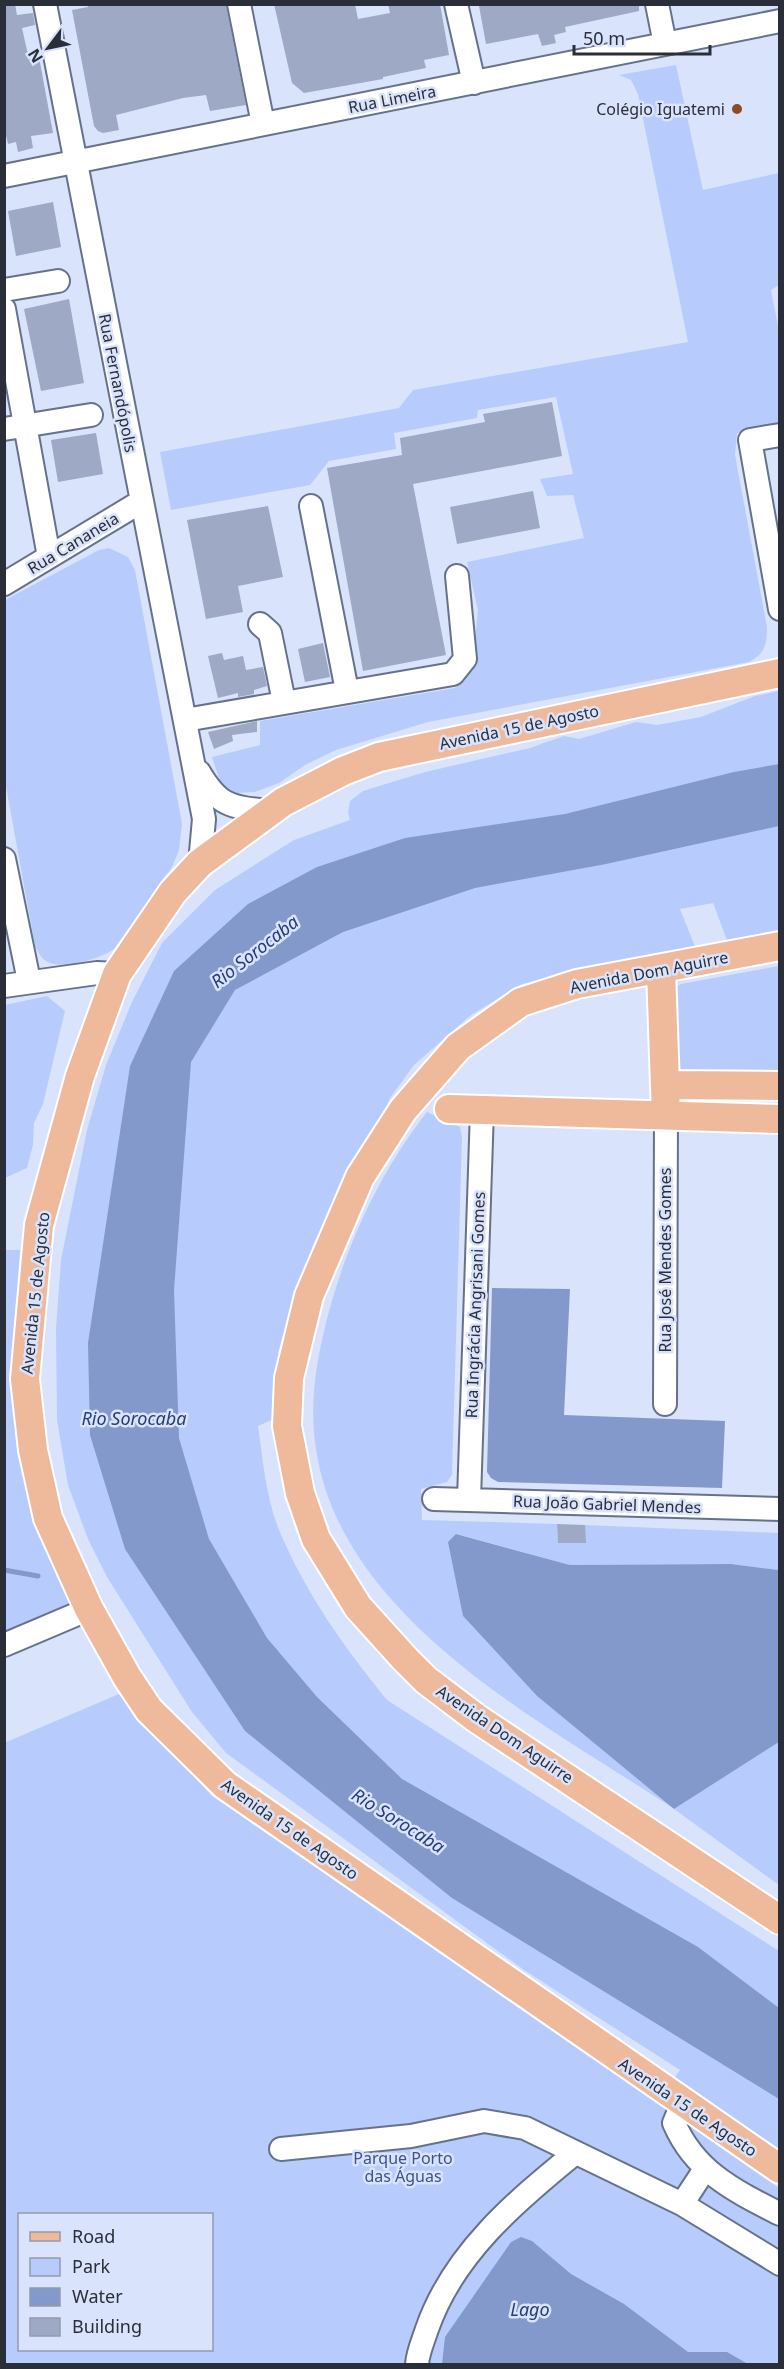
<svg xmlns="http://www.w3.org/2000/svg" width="784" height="2369" font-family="'Noto Sans',sans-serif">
  <rect width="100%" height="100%" fill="#d9e3fb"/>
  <!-- green -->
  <path fill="#b7ccfd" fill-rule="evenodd" d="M676,65L703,190L779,173V285L771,290L779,331V424L737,433L735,455L767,627C767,645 765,653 749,662L428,722L336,750L305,765L279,783L255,792L234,793L221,784L212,757L260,745V721L455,688L472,668L478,610L467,562L584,538L573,495L547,496L540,479L573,474L556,397L478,410L477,418L394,433L396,449L329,461L310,485L171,510L160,452L399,408L413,390L688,342L638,94L631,80L619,75Z
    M109,548L128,557L135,570L182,824L179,850L172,867L114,949C102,958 65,969 50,963C42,960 39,954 35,946L5,781V600L99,550Z
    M779,691V932L728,943L713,903L680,909L696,949L522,984L471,1015L414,1065L390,1098L381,1123L293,1298L278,1354L274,1419L258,1426C263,1461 266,1497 279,1530C306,1594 344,1647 387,1700L779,1951V2163L668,2087L680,2070L524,1970L226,1753L192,1712L107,1577L88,1539L68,1485L57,1420L56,1328L61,1260L87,1130L106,1065L132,1002L162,943L215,890L294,840L350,820L348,812L350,801L363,791L425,772L530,748L564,736L579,739L636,722L657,725L701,717L755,696Z
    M779,966V1076L686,1074L675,1068L669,991L681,984Z
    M47,996L65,1011L43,1104L34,1123L33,1145L27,1168L5,1178V1005Z
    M427,1112L460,1127L462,1137L452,1475L447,1482L421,1489L422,1520L557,1524L558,1543H585V1525L779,1533V1570L731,1564L570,1565L457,1534L463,1616L537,1696L673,1808C543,1723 341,1619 316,1449C309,1405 316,1362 327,1319C346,1245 380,1172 427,1112Z
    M4,1250H20L10,1381L20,1458L77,1595L70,1607L5,1633Z
    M119,1694L211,1795L779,2188V2364H5L4,1743ZM20,2214H212V2350H20Z
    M779,1742V1885L674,1809Z"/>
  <!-- water -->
  <path fill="#8399cb" d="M779,764V826L606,864L475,888L343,932L235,990L191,1062L174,1290L179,1438L209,1539L267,1638L317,1697L402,1779L698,1947L779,2008V2099L452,1898L245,1731L125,1549L90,1435L88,1343L130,1066L174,971L248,904L317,867L405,838L565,814L734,772Z
    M492,1288L570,1289L564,1415L725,1421L722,1488L498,1482L491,1478L487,1472Z
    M456,1534L570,1565L731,1564L779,1570V1742L674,1809L537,1696L463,1616L448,1542Z
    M521,2237L532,2241L571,2274L624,2304L688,2352H727L748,2364H442L445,2337L511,2242Z"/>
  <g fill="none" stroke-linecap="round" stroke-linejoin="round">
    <!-- stream -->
    <path stroke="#8399cb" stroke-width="5" d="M4,1570L38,1576"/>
  </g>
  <!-- building -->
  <path fill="#9da9c5" d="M4,4H15L17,15L33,13L35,25L22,28L29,59L39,57L53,133L31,136L33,148L18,152L16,142L8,144L4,127Z
    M87,4H226L246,105L210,111L206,95L183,98L116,115L119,130L103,133L98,131L94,126L72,10L88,7Z
    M274,4H355L358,19L390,13L388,4H440L449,55L424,60L426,68L383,77V79L304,93L292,83Z
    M487,4H639V11L565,27L566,32L554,35L556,43L542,46L538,34L486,44L479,6Z
    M53,202L61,247L16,256L8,211Z
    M69,299L84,383L41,391L24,309Z
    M552,402L562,456L413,484L446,655L363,671L327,468L402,455L400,438L485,422L483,414Z
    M96,433L103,474L58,482L51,440Z
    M533,491L540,528L457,544L450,507Z
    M268,506L283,577L238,586L243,612L206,619L187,520Z
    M323,643L330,677L305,682L298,649Z
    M222,653L224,660L243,656L246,670L263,667L267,686L254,690V694L238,697V693L218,698L208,656Z
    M257,721V732L232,735L233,741L214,749L208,732Z
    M557,1524L585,1525L586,1543H558Z"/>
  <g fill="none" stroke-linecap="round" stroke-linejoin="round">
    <!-- minor casing -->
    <g stroke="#66728b" stroke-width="26">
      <path id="minor" d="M45,4L204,819L200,863
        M239,4L263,124
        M456,4L474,83
        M657,4L665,44
        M4,176L780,21
        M4,290L58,281
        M4,309L49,557
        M4,429L91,415
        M780,435L750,440L780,609
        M311,506L347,691
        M4,584L142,501
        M260,624L270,633L284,702
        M185,720L453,674L465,659L457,576
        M199,772C219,806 230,807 268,811
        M4,859L29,981
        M4,986L97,973L117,974
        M665,1404L666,1115
        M434,1499L780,1509
        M469,1499L482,1110
        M4,1645L89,1609
        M682,2104L674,2123C695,2172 735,2191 780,2214
        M281,2149L411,2136L484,2121L525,2128L682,2204L780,2264
        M682,2204L705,2169
        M417,2364C418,2352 423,2341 427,2329C453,2254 515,2202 574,2154"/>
    </g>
    <!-- major casing -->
    <g stroke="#fff" stroke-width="32">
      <path id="major" d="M780,673L379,757L343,771L283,802L200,863L173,892L117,974L80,1076L39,1225L25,1379L33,1450L48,1518L89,1609L127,1677L149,1710L225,1785L780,2169
        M780,946L577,984L521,1002L458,1047L403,1110L360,1177L309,1296L289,1378L287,1426L300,1493L316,1539L358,1607L405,1659L426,1680L476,1718L780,1920
        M661,970L666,1115
        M666,1085L780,1086
        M449,1109L780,1119"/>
    </g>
    <!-- minor -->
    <use href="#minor" stroke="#fff" stroke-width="22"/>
    <!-- major -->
    <use href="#major" stroke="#efb99c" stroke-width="28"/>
  </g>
  <!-- markers -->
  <circle fill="#8f4922" stroke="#d9e3fb" stroke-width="2" cx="737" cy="109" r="6"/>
  <g text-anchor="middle" stroke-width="5" stroke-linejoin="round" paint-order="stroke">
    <!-- street labels -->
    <g font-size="16" fill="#2a2e39" stroke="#d9e3fb">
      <text transform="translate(392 99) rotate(-11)" y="6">Rua Limeira</text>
      <text transform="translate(118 383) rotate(79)" y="6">Rua Fernandópolis</text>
      <text transform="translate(73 543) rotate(-31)" y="6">Rua Cananeia</text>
      <text transform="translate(519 727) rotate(-12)" y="6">Avenida 15 de Agosto</text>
      <text transform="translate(649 972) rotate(-11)" y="6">Avenida Dom Aguirre</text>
      <text transform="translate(665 1260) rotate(-90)" y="6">Rua José Mendes Gomes</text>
      <text transform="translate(35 1293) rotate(-84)" y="6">Avenida 15 de Agosto</text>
      <text transform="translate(475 1305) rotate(-88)" y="6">Rua Ingrácia Angrisani Gomes</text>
      <text transform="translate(607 1504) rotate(2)" y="6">Rua João Gabriel Mendes</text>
      <text transform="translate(505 1734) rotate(34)" y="6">Avenida Dom Aguirre</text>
      <text transform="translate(290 1829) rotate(35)" y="6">Avenida 15 de Agosto</text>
      <text transform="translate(688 2107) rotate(34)" y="6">Avenida 15 de Agosto</text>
    </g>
    <!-- poi labels -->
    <g font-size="16" fill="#2a2e39" stroke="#d9e3fb" text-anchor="end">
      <text x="725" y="115">Colégio Iguatemi</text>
    </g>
    <!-- park labels -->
    <g font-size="16" fill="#3b5393" stroke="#d9e3fb">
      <text x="403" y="2164">Parque Porto<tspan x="403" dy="18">das Águas</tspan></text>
    </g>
    <!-- water labels -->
    <g font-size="18" font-style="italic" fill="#263c7a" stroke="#d9e3fb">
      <text transform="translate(255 952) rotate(-38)" y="6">Rio Sorocaba</text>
      <text x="134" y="1425">Rio Sorocaba</text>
      <text transform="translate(398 1821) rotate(32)" y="6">Rio Sorocaba</text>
      <text x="530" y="2316">Lago</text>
    </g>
  </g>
  <!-- border -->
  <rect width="784" height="2369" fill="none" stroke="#2a2e39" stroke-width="12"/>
  <!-- legend -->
  <rect x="18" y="2213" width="195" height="138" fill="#d9e3fb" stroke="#939bad" stroke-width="1.5"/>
  <rect x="30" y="2232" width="30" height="9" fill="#efb99c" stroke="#939bad" stroke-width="1.5"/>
  <text x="72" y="2243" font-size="18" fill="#2a2e39">Road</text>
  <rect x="30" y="2258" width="30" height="18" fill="#b7ccfd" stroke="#939bad" stroke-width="1.5"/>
  <text x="72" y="2273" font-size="18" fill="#2a2e39">Park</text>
  <rect x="30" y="2288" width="30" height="18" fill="#8399cb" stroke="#939bad" stroke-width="1.5"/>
  <text x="72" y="2303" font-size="18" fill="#2a2e39">Water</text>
  <rect x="30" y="2318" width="30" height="18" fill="#9da9c5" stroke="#939bad" stroke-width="1.5"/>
  <text x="72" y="2333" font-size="18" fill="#2a2e39">Building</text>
  <!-- north arrow -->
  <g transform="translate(48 48) rotate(238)" stroke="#d9e3fb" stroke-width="4.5" paint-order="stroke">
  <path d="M0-4.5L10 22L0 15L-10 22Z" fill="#2a2e39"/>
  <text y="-9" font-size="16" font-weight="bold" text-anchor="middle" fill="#2a2e39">N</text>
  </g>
  <!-- scale -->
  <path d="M574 45v9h136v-9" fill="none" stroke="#2a2e39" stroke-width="3"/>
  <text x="583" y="45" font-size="18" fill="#2a2e39" stroke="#d9e3fb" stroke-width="4.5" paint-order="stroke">50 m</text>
</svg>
